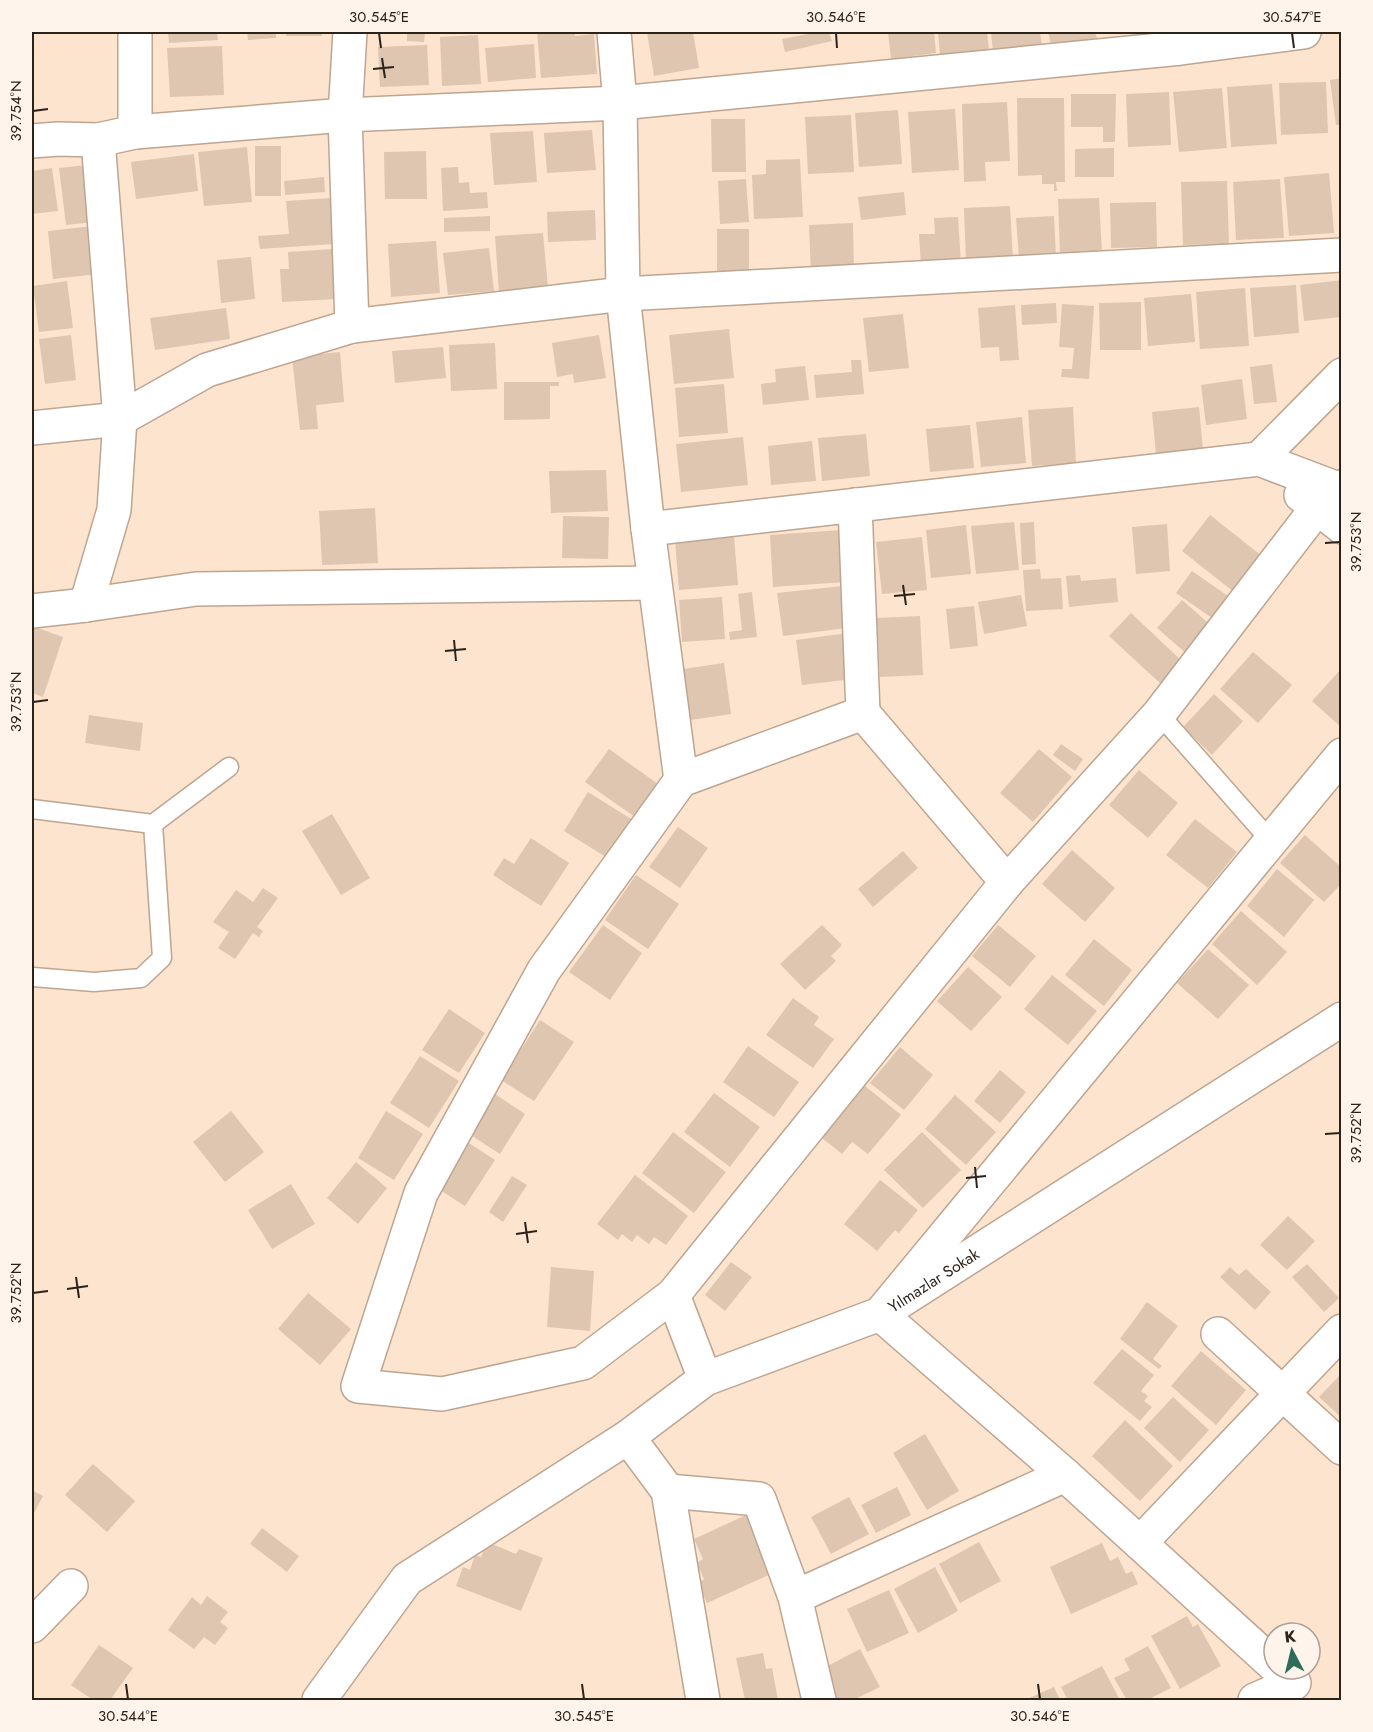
<svg xmlns="http://www.w3.org/2000/svg" width="1373" height="1732" font-family="Jost,sans-serif">
  <rect width="100%" height="100%" fill="#fde4ce"/>
  <!-- building -->
  <path fill="#dec6b1" d="M168,32H217L218,40L169,43Z
    M247,32H276V38L248,40Z
    M286,32H322V36H286Z
    M407,32H425L424,42L407,41Z
    M537,32H575V36L594,34L597,74L541,78Z
    M647,32H693L699,68L654,76Z
    M807,32H829L832,41L785,52L782,39L808,34Z
    M888,32H934L936,53L891,59Z
    M938,32H987L989,50L940,55Z
    M991,32H1040L1042,46L993,52Z
    M1048,32H1095L1097,38L1052,48Z
    M478,35L481,84L442,86L440,37Z
    M534,44L536,78L488,82L485,48Z
    M427,45L429,85L380,87L378,47Z
    M222,46L224,95L170,97L167,48Z
    M1342,78V125H1336L1330,80Z
    M1326,82L1328,133L1281,135L1279,83Z
    M1272,84L1277,144L1231,147L1227,87Z
    M1222,88L1227,148L1179,152L1173,92Z
    M1169,92L1171,145L1128,147L1126,94Z
    M1071,94H1116L1115,142H1103V127H1071Z
    M1017,98H1064L1065,182H1056L1057,191H1054V184H1042V175L1018,176Z
    M1007,102L1010,161L985,162L986,181L964,182L962,104Z
    M955,109L959,170L912,173L908,112Z
    M898,110L902,164L859,167L855,113Z
    M851,115L854,172L808,174L805,117Z
    M711,119H745L746,172H712Z
    M592,130L596,170L547,173L544,133Z
    M533,131L537,182L494,185L490,133Z
    M255,146H281V196H255Z
    M247,147L252,202L204,206L198,152Z
    M1114,148V177H1075V149Z
    M426,151L427,199H385L384,152Z
    M194,154L198,191L136,199L131,162Z
    M800,159L803,217L754,219L752,175L766,174V160Z
    M96,164L103,221L66,225L59,168Z
    M458,167L459,183L469,182L470,193L487,192L488,208L443,211L441,168Z
    M52,168L58,211L32,214V171Z
    M1329,173L1334,233L1289,236L1284,177Z
    M324,177L325,192L285,195L284,181Z
    M746,179L749,222L720,224L718,181Z
    M1280,179L1284,238L1236,240L1233,182Z
    M1227,181L1229,244L1183,245L1181,182Z
    M904,192L906,215L861,220L858,197Z
    M331,198L334,244L260,249L258,236L289,234L286,201Z
    M1099,198L1102,253L1060,255L1058,199Z
    M1156,202L1157,247L1111,248L1110,203Z
    M1010,206L1013,260L966,262L964,208Z
    M595,210L596,240L548,242L547,212Z
    M490,216V231L444,232V218Z
    M1054,216L1056,256L1019,258L1016,218Z
    M958,217L961,264L921,266L919,234H935L934,218Z
    M853,223L854,271L811,274L809,225Z
    M102,225L107,273L53,279L48,231Z
    M717,229H749V278H717Z
    M543,233L548,288L499,293L495,236Z
    M436,241L440,293L391,297L388,244Z
    M489,248L494,291L448,295L443,253Z
    M334,249L337,299L282,302L280,269H289L288,252Z
    M251,257L255,299L221,303L217,260Z
    M1342,280V317L1304,321L1300,285Z
    M67,281L73,328L39,332L33,286Z
    M1296,285L1299,333L1254,337L1250,288Z
    M1245,288L1249,346L1200,349L1196,292Z
    M1191,294L1195,342L1148,346L1144,298Z
    M1141,302V350H1100L1099,303Z
    M1056,303L1057,323L1022,325L1021,305Z
    M1062,304L1094,306L1089,379L1061,377L1062,369H1072L1074,348L1059,347Z
    M1015,305L1019,360L1000,361L999,347L981,348L978,308Z
    M226,308L230,339L155,350L150,318Z
    M903,314L909,368L869,372L863,318Z
    M729,329L734,378L674,384L669,335Z
    M71,335L76,380L45,384L39,339Z
    M599,335L606,378L574,383L573,374L557,377L552,343Z
    M495,343L497,389L451,391L449,345Z
    M443,347L446,378L395,383L392,351Z
    M340,352L344,402L316,405L318,429L300,430L292,357Z
    M851,360H861L864,394L816,398L814,375L852,372Z
    M1272,364L1277,402L1254,404L1250,367Z
    M805,366L809,400L763,405L761,384L776,382L775,369Z
    M1242,379L1247,419L1206,425L1201,385Z
    M504,382H559V386H550V419L504,420Z
    M724,384L728,433L679,437L675,388Z
    M1073,407L1076,463L1032,466L1028,410Z
    M1199,407L1203,450L1156,454L1152,412Z
    M1022,417L1026,463L981,467L976,422Z
    M970,425L974,468L930,472L926,429Z
    M866,434L870,476L822,481L818,438Z
    M743,437L748,485L681,492L676,444Z
    M812,441L816,481L771,485L768,446Z
    M606,470L608,511L551,513L549,471Z
    M375,508L378,563L322,565L319,511Z
    M1210,515L1267,560L1239,596L1182,551Z
    M563,516L609,517L608,559L562,558Z
    M1014,522L1019,570L976,574L971,526Z
    M1034,522L1036,564L1022,565L1020,523Z
    M1167,524L1170,571L1136,574L1132,527Z
    M966,525L971,574L931,578L926,530Z
    M841,530L845,582L773,587L770,535Z
    M734,537L738,585L679,590L675,541Z
    M922,537L927,590L882,594L876,542Z
    M1040,569L1041,579L1061,578L1063,609L1026,611L1023,570Z
    M1192,571L1231,598L1215,620L1176,593Z
    M1080,575L1081,581L1116,578L1118,602L1069,607L1066,576Z
    M842,586L847,628L783,636L777,593Z
    M752,592L757,637L730,640L729,632L742,630L738,594Z
    M1021,595L1027,626L984,634L978,602Z
    M722,597L725,639L682,642L679,600Z
    M1182,600L1213,627L1188,655L1157,628Z
    M974,606L978,646L950,649L946,609Z
    M1131,613L1183,662L1162,685L1109,636Z
    M920,616L923,675L880,677L877,618Z
    M32,626L63,637L43,697L32,693Z
    M848,633L853,679L802,685L796,640Z
    M1253,652L1292,685L1258,723L1220,689Z
    M724,663L731,714L691,720L684,669Z
    M1342,668V728L1312,701Z
    M1214,694L1243,721L1212,755L1183,727Z
    M89,715L143,723L140,751L85,743Z
    M1061,744L1083,759L1075,771L1053,755Z
    M609,749L658,784L635,817L585,782Z
    M1039,749L1072,777L1033,822L1000,793Z
    M1139,770L1178,803L1148,838L1109,805Z
    M588,792L631,819L606,857L564,831Z
    M332,814L370,878L341,895L302,831Z
    M1195,819L1237,852L1208,888L1166,855Z
    M678,827L708,848L680,888L649,867Z
    M1305,835L1342,868V883L1324,902L1280,863Z
    M531,838L569,863L541,906L493,875L504,858L514,864Z
    M1072,850L1115,888L1085,922L1042,884Z
    M903,851L918,868L873,907L858,889Z
    M1277,869L1314,900L1284,937L1247,906Z
    M636,875L679,904L648,949L605,920Z
    M263,888L278,898L257,927L263,931L259,937L253,933L235,959L218,948L229,932L213,922L236,890L253,902Z
    M1241,911L1287,952L1257,985L1212,944Z
    M603,925L642,953L610,1000L569,972Z
    M822,925L842,945L831,956L836,961L805,990L780,964Z
    M998,925L1036,956L1010,987L972,956Z
    M1094,939L1132,970L1104,1006L1065,975Z
    M1208,949L1249,985L1218,1019L1177,983Z
    M968,967L1002,997L971,1031L937,1001Z
    M1052,975L1097,1011L1068,1045L1024,1009Z
    M793,998L819,1017L814,1025L834,1039L813,1068L766,1035Z
    M449,1009L485,1033L459,1073L422,1050Z
    M540,1020L574,1042L534,1101L501,1080Z
    M748,1046L799,1082L774,1117L723,1082Z
    M900,1047L933,1075L904,1110L870,1083Z
    M420,1056L459,1081L429,1128L390,1103Z
    M1000,1070L1026,1092L1000,1123L974,1101Z
    M865,1086L901,1115L868,1154L852,1142L842,1154L822,1138Z
    M492,1092L525,1114L500,1154L466,1132Z
    M714,1093L760,1127L730,1167L684,1132Z
    M955,1095L996,1132L966,1165L925,1129Z
    M231,1111L264,1152L225,1182L193,1142Z
    M386,1111L423,1134L394,1180L358,1158Z
    M673,1132L726,1172L694,1213L642,1173Z
    M922,1132L961,1170L923,1208L884,1170Z
    M461,1138L495,1160L465,1206L431,1184Z
    M356,1162L387,1188L358,1224L327,1198Z
    M635,1175L688,1216L666,1245L654,1237L649,1244L637,1235L632,1242L622,1234L618,1240L597,1224Z
    M512,1176L527,1185L503,1222L489,1212Z
    M880,1180L918,1210L899,1233L895,1230L877,1251L844,1224Z
    M291,1184L315,1224L272,1249L248,1210Z
    M1288,1216L1315,1241L1287,1270L1260,1245Z
    M731,1262L752,1277L725,1311L705,1295Z
    M1307,1264L1339,1298L1324,1312L1292,1277Z
    M551,1267L594,1271L590,1331L547,1327Z
    M1230,1267L1239,1275L1246,1269L1271,1292L1255,1310L1220,1277Z
    M308,1293L351,1329L320,1365L278,1329Z
    M1147,1302L1178,1326L1153,1359L1162,1366L1159,1369L1120,1339Z
    M1122,1349L1154,1375L1141,1391L1148,1396L1144,1401L1152,1407L1140,1421L1093,1383Z
    M1201,1351L1246,1390L1216,1425L1171,1386Z
    M1342,1373V1418L1319,1397Z
    M1173,1397L1209,1430L1180,1462L1144,1428Z
    M1125,1420L1173,1466L1140,1501L1092,1456Z
    M925,1434L959,1491L927,1510L893,1453Z
    M93,1464L135,1501L107,1532L65,1495Z
    M897,1487L911,1515L876,1533L861,1505Z
    M32,1490L43,1496L32,1517Z
    M849,1497L869,1534L831,1554L811,1517Z
    M746,1515L773,1573L707,1603L698,1583L704,1579L697,1563L703,1559L694,1539Z
    M262,1528L299,1556L287,1572L250,1544Z
    M487,1542L516,1554L519,1549L543,1558L521,1611L456,1586L463,1567L470,1570L475,1555L481,1557Z
    M979,1542L1001,1581L960,1603L939,1564Z
    M1102,1543L1110,1561L1118,1557L1126,1574L1132,1571L1138,1584L1071,1614L1050,1567Z
    M935,1567L958,1611L918,1633L894,1589Z
    M889,1590L909,1633L867,1652L847,1609Z
    M207,1596L228,1612L220,1622L228,1628L215,1645L204,1637L194,1649L168,1630L192,1597L201,1605Z
    M1187,1616L1193,1627L1198,1624L1221,1666L1180,1689L1151,1636Z
    M99,1645L133,1668L110,1700H93L71,1685Z
    M1148,1646L1171,1688L1147,1700H1127L1114,1678L1130,1670L1124,1659Z
    M860,1649L880,1687L853,1700H838L822,1669Z
    M763,1653L766,1669L772,1668L778,1700H745L736,1658Z
    M1102,1666L1120,1700H1068L1061,1687Z
    M1054,1687L1060,1700H1025Z"/>
  <g fill="none" stroke-linecap="round" stroke-linejoin="round">
    <!-- service casing -->
    <g stroke="#bda591" stroke-width="21">
      <path id="service" d="M1159,714L1270,840
        M32,809L153,824L229,767
        M33,977L94,982L141,978L162,958L153,824"/>
    </g>
    <!-- minor casing -->
    <g stroke="#bda591" stroke-width="36">
      <g id="minor">
        <path d="M350,32L345,115L352,326L623,294L1342,255"/>
        <path d="M614,32L620,103L623,294L648,529L681,780"/>
        <path d="M135,132V32"/>
        <path d="M32,141L58,139L98,140L135,132L345,115L620,103L1181,48L1304,32"/>
        <path d="M32,428L120,419L207,370L352,326"/>
        <path d="M1259,459L1342,375"/>
        <path d="M1301,495L1342,527"/>
        <path d="M855,505L863,713"/>
        <path d="M1317,508L1159,714L1007,882L673,1295L705,1379L880,1314L1342,755"/>
        <path d="M648,529L1259,459L1338,489L1342,487"/>
        <path d="M86,605L196,589L654,583"/>
        <path d="M32,611L86,605L114,510L120,419L98,140"/>
        <path d="M673,1295L583,1363L442,1394L358,1386L421,1193L544,970L681,780L863,713L1007,882"/>
        <path d="M1218,1334L1342,1448"/>
        <path d="M628,1437L668,1491L703,1700"/>
        <path d="M668,1491L759,1499L795,1597L819,1700"/>
        <path d="M1140,1543L1342,1331"/>
        <path d="M795,1597L1065,1475"/>
        <path d="M32,1626L71,1586"/>
        <path id="s1" d="M1274,1665L1065,1475L880,1314L1342,1019"/>
        <path d="M319,1700L407,1579L628,1437L705,1379"/>
        <path d="M1255,1700L1294,1683L1279,1669"/>
      </g>
    </g>
    <!-- service -->
    <use href="#service" stroke="#fff" stroke-width="18"/>
    <!-- minor -->
    <use href="#minor" stroke="#fff" stroke-width="33"/>
  </g>
  <!-- ticks -->
  <path fill="none" stroke="#2b221a" stroke-width="2" d="M379,33L381,48M836,33L837,48M1292,33L1294,48M382,58L385,78M373,69L394,67M33,111L48,109M1325,543L1340,542M903,585L906,605M894,596L915,594M454,640L456,661M445,651L466,649M33,702L48,700M1325,1134L1340,1133M975,1167L977,1188M966,1178L986,1176M525,1222L528,1243M516,1234L537,1231M76,1277L79,1298M67,1289L88,1286M33,1293L48,1291M126,1684L128,1699M582,1684L584,1699M1038,1684L1040,1699"/>
  <g text-anchor="middle" stroke-width="6" stroke-linejoin="round" paint-order="stroke">
    <!-- street labels -->
    <g font-size="16" fill="#2b221a" stroke="#fef4eb">
      <text dy="6" stroke="none"><textPath href="#s1" startOffset="591">Yılmazlar Sokak</textPath></text>
    </g>
  </g>
  <!-- border -->
  <rect width="1373" height="1732" fill="none" stroke="#fef4eb" stroke-width="66"/>
  <!-- north arrow -->
  <g transform="translate(1292 1651) rotate(353)"><circle r="28" fill="#fef4eb" stroke="#aaa097" stroke-width="1.5"/>
  <path d="M0-4.5L10 22L0 15L-10 22Z" fill="#2d6c59"/>
  <text y="-9" font-size="16" font-weight="bold" text-anchor="middle" fill="#2b221a">K</text>
  </g>
  <rect x="33" y="33" width="1307" height="1666" fill="none" stroke="#2b221a" stroke-width="2"/>
  <g font-size="15" text-anchor="middle" fill="#2b221a">
    <text x="379" y="22">30.545°E</text>
    <text x="836" y="22">30.546°E</text>
    <text x="1292" y="22">30.547°E</text>
    <text transform="translate(16 111) rotate(-90)" y="5">39.754°N</text>
    <text transform="translate(1356 542) rotate(-90)" y="5">39.753°N</text>
    <text transform="translate(16 702) rotate(-90)" y="5">39.753°N</text>
    <text transform="translate(1356 1133) rotate(-90)" y="5">39.752°N</text>
    <text transform="translate(16 1293) rotate(-90)" y="5">39.752°N</text>
    <text x="128" y="1721">30.544°E</text>
    <text x="584" y="1721">30.545°E</text>
    <text x="1040" y="1721">30.546°E</text>
  </g>
</svg>
